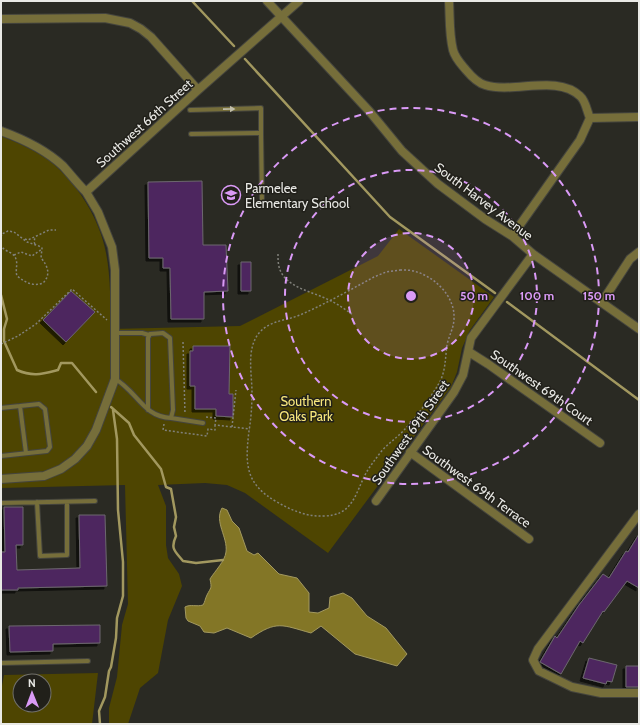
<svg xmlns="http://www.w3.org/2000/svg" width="640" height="725" font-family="Cabin,sans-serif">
  <defs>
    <filter id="shadow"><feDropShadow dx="-3" dy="3" stdDeviation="0" flood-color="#0009"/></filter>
  </defs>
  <rect width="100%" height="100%" fill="#2a2a23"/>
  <!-- green -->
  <path fill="#4e4501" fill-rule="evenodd" d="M1,136C18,143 35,150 50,161C77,183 100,219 106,253C111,278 110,304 111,329L240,326L378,256L399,229L494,297L470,330L462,348L457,372L451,387L328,553L245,493L227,485L205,483L158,485L166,506V545L168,558L179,574L182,586L168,620L158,673L140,688L128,724H109V708L117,677L122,625L128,604L125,485L1,488Z
    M98,673L92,724H1V691L4,675ZM20,681H44V705H20Z"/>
  <!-- water -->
  <path fill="#837626" stroke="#a2985f" d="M222,508L227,510L232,521L239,528L247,551L254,555L258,553L279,574L297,578L309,593V612L318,613L329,608L330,597L343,593L352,598L367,616L386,628L407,654L397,666L355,654L321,626L311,633C282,625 277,620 251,638L227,628L214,633L204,632L200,626L188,621L186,618L185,607C190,604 197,607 203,605C205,602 205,599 207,595C211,587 212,589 210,579C215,571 225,561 226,552C228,537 214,522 222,508Z"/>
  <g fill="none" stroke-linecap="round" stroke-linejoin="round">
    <!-- stream -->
    <path stroke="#a2985f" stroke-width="2.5" d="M192,1L234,46
      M245,59L390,217L495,293
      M1,295L7,319L4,329V341L17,370C33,377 42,374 58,370L61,363H72L96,392
      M507,302L639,400
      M111,407L129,423L134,435L161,469L166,487L171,489L176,517L174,527L176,536C170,549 175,551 183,561L196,563L223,560
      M100,724L99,711L105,697L109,671L111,667L116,638L117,618L123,596V562L118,510L117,439L113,410"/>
  </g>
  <!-- building -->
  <path fill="#4e285e" stroke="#6c676e" filter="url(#shadow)" d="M202,181L203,245H226L228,291L204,292V319H171L170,268H163V258H149L148,182Z
    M241,262H251V291H241Z
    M71,291L95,312L66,342L43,320Z
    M193,346H230L229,394H233V417L216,416V409H195V386H190V351H193Z
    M4,507H23V545H16L17,570L80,568L79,515H105L107,586L18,588V590H1V552H5Z
    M639,534V588L627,581L604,612L603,611L583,643L580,641L561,674L540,662L555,636L557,638L579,605L603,574L609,578L626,551L628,552Z
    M100,625V643L53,644V651L10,652L9,626Z
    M589,658L617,665L612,682L607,681L606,684L583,678Z
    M626,666H639V687H626Z"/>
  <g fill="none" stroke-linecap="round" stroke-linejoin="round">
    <!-- service casing -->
    <g stroke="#45453e" stroke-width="6">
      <path id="service" d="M190,110L261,108V133L191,134
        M261,133L262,203
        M116,333H142L149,335
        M115,379C137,391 143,417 171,418L173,410L170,338L163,333L150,334L148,338V410
        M20,406L26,453
        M1,408L39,404L45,409L50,447L47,451L1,456
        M171,418L203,423
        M37,502L40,556L67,555V502
        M1,503L95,501
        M1,663L88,661"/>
    </g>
    <!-- minor casing -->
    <g stroke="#45453e" stroke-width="10">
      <path id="minor" d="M267,1L370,112L402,151L438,184L485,219L512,236L533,254L639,329
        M449,1C450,17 449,34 453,50C455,58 461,64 466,70C471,76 478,83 485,85C514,94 557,74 580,96C586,101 587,112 590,118L580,140L512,236
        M1,19L105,18L130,23L141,29L151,37L198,90
        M590,118L639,117
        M1,131C23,139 46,150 63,166C71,175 78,184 86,192L198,90L299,1
        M602,302L630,259L639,252
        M469,352L488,364L600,443
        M410,452L529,539
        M1,479L44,476L61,469L75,459L87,446L96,430L115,379V270L112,247L98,212L86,192
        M376,501L454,392L463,375L471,338L533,254
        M639,514L538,649L533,660L539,671L572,687L601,693H639"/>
    </g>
    <!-- path -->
    <path stroke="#81817b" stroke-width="1.5" stroke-dasharray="2 2" stroke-linecap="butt" d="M1,237L2,234L8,231L14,232L27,242L39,246L42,248L41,258C48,266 51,275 43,283C32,287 25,282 17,276C15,270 18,265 16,259C14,252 5,252 1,246
      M25,239L28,240L49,230H56
      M35,244L34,242L35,237
      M278,254C278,259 278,265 280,270C287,288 314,292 329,300C338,304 346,310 353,315
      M14,255L21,252L32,256L42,249
      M400,270C406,270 412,270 417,272C436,278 455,297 454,318C454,328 449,335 447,345C445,359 446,372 438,385C430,398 416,418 405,429C397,438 387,444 380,453C375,460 370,466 366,473C355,494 353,516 323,516C307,517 291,510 277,502C245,484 245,464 249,431C251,419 252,406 252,393C252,373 246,349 259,333C270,320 286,321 300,315C325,304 350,290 374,277L386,272Z
      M183,342L185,414
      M1,344L18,336L36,324L72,289L107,320
      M206,417L216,418L215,425L250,429
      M164,424L163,430L207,436L208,429L215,430V425
      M232,427L236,390"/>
    <!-- service -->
    <use href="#service" stroke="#766e3a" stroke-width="4"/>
    <!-- minor -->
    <use href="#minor" stroke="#766e3a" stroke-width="8"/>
  </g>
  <!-- one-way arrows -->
  <defs><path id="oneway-solid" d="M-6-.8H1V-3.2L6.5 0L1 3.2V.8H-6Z"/></defs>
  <use fill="#c1bea9" href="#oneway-solid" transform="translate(229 109) rotate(-1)"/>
  <!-- distance rings -->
  <circle cx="411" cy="296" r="63" fill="#da9af6" fill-opacity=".12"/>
  <g fill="none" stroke="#da9af6" stroke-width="2" stroke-dasharray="7 5">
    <circle cx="411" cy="296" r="63"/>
    <circle cx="411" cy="296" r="126"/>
    <circle cx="411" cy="296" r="188"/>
  </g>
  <!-- icons -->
  <defs>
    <g id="school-ring" transform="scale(1)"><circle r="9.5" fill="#21201a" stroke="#da9af6" stroke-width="1.5"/><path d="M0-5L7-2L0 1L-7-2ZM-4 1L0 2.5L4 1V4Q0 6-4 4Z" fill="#da9af6"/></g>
  </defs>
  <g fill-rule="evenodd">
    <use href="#school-ring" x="231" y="195"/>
  </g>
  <g text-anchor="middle" stroke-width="3" stroke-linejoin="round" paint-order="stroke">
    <!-- street labels -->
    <g font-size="13" fill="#e9e9e5" stroke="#21201a">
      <text transform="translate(144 123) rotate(-42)" y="5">Southwest 66th Street</text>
      <text transform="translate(484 201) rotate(37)" y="5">South Harvey Avenue</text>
      <text transform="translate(542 387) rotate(35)" y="5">Southwest 69th Court</text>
      <text transform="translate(410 432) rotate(-55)" y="5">Southwest 69th Street</text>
      <text transform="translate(477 486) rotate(36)" y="5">Southwest 69th Terrace</text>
    </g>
    <!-- poi labels -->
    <g font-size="13" fill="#e9e9e5" stroke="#21201a" text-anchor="start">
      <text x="245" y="193">Parmelee<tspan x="245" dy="15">Elementary School</tspan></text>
    </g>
    <!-- park labels -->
    <g font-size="13" fill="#f8e77c" stroke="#21201a">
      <text x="306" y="406">Southern<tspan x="306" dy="15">Oaks Park</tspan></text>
    </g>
  </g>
  <circle cx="411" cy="296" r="6" fill="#da9af6" stroke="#21201a" stroke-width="2"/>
  <g font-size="12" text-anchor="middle" font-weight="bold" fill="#da9af6" stroke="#21201a" stroke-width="3" stroke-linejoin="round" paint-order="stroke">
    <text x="474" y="300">50 m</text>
    <text x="537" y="300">100 m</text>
    <text x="599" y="300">150 m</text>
  </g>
  <!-- border -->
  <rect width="640" height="725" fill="none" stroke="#e9e9e5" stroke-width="4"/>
  <!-- north arrow -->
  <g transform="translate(32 693) rotate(359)"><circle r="19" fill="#21201a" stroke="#71706b"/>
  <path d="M0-3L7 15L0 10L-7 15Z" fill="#da9af6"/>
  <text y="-6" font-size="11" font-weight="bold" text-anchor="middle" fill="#e9e9e5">N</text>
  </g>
</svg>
